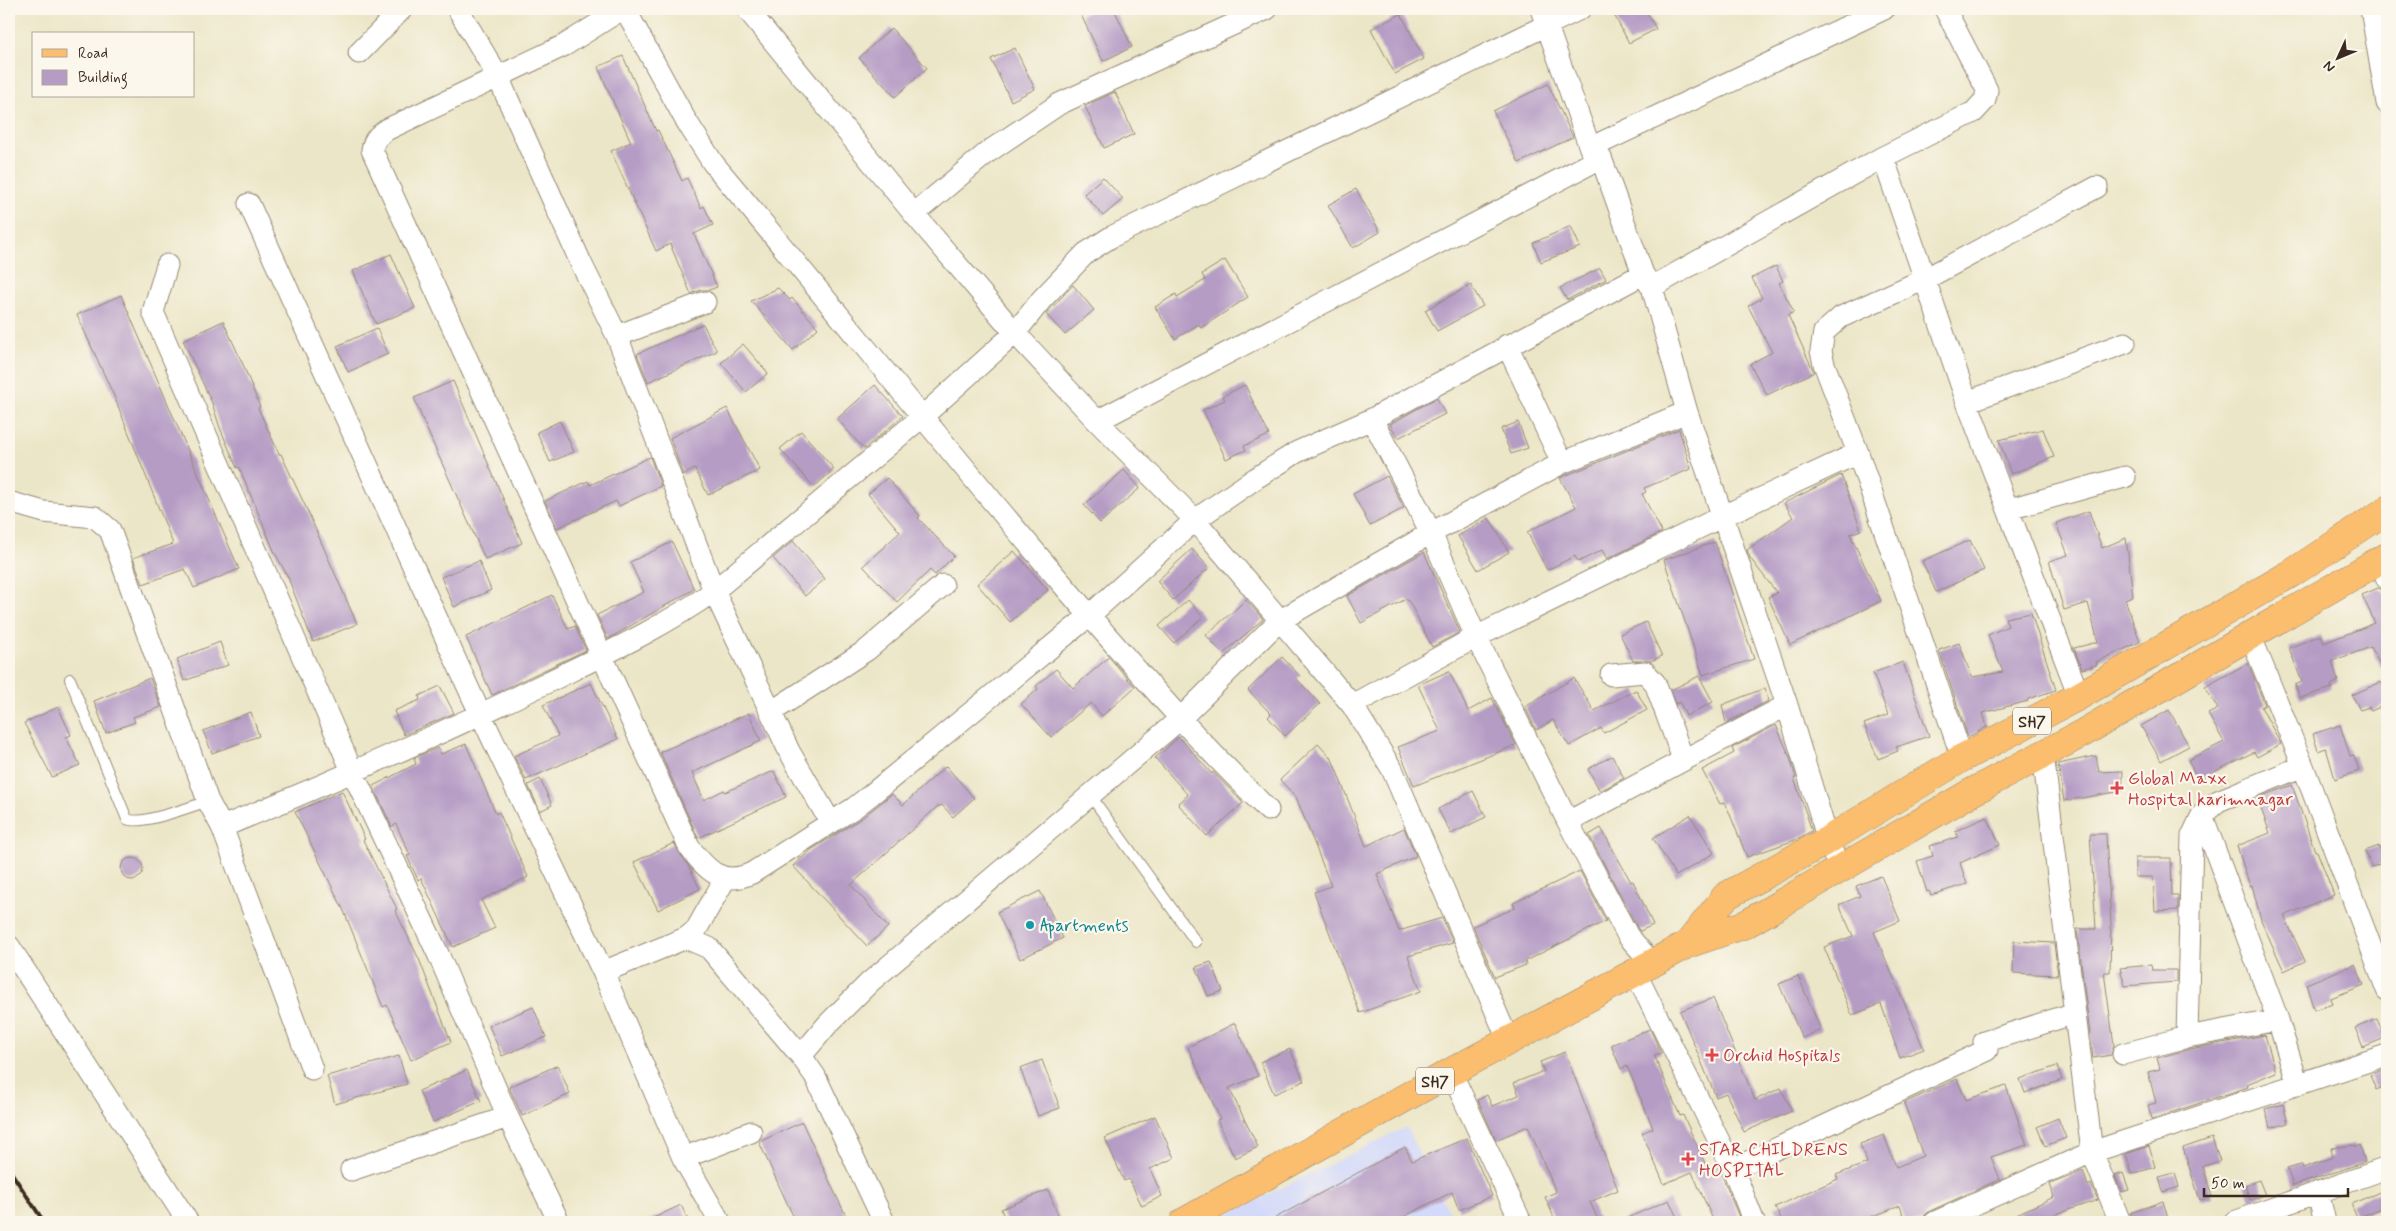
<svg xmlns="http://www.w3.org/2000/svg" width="2396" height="1231" font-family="Mynerve,sans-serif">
  <rect width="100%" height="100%" fill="#fbf7ec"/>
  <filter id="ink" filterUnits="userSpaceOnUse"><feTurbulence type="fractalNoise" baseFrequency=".02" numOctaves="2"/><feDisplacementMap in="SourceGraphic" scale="10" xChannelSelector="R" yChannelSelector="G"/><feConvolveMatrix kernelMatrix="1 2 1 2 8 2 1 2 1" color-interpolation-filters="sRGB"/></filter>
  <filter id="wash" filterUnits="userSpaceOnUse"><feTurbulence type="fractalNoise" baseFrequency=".0096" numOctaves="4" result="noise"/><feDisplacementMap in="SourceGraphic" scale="20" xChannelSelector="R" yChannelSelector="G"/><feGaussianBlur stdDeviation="1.12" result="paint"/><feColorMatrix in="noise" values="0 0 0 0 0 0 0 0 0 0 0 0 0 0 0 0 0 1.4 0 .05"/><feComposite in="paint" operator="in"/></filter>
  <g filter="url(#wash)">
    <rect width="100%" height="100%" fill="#ece6c8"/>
    <!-- built -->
    <path fill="#d3d9f9" d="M1406,1127L1454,1222H1212Z"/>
    <g id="blocks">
      <!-- building -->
      <path fill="#b59cc5" d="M1094,9H1114L1132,47L1103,61L1081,15Z
        M1611,9H1645L1656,29L1629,43Z
        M1401,14L1424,59L1395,74L1371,29Z
        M891,28L927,68L895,97L859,58Z
        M1015,48L1035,89L1011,101L991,59Z
        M623,56L656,131L658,130L682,181L687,178L701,208L704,206L713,225L694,234L717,287L709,290H701L691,294L670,244L656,251L611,151L631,142L598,67Z
        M1548,84L1573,137L1519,163L1493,111Z
        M1115,92L1134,134L1104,148L1085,106Z
        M1103,177L1123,199L1103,216L1084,194Z
        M1356,189L1380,232L1353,248L1328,205Z
        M1571,226L1580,247L1541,262L1533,243Z
        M391,254L415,308L376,324L353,271Z
        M1225,260L1248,297L1201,328L1199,324L1175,339L1155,307L1176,294L1177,297L1205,280L1202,274Z
        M1776,266L1783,281L1779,283L1794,312L1788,315L1814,372L1767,395L1750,364L1772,352L1748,306L1762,298L1752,278Z
        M1600,268L1606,279L1567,300L1560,288Z
        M1073,285L1094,310L1065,335L1046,314Z
        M1471,285L1483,306L1437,331L1425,310Z
        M778,288L790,300L792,298L818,328L793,350L751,301Z
        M121,295L239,569L194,588L185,569L143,584L133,558L173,544L114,396L77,315Z
        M223,321L242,362L260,407L258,408L279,454H281L308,512L357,624L313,642L287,575L275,553L239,467L237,468L220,428L212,403L183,340Z
        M703,324L717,351L648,382L637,354Z
        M377,328L388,354L348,372L337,346Z
        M743,344L768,373L746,392L721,363Z
        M453,381L522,543L485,559L424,423L414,398Z
        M875,385L903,416L864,449L837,419Z
        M1245,385L1269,435L1244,446L1246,450L1226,459L1203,410L1225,400L1223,396Z
        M1437,398L1445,414L1398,438L1390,424Z
        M727,408L760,470L708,495L695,469L683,475L670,438Z
        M560,421L574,452L550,462L537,432Z
        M1518,422L1528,448L1511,454L1501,429Z
        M1679,429L1691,469L1644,488L1646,492L1642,494L1662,532L1607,559L1602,550L1578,562L1575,556L1547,570L1527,532L1576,507L1560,478Z
        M2043,429L2054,457L2011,474L1999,440Z
        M801,431L834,469L814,487L780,449Z
        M650,457L661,486L619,506L616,501L557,528L545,501L588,481L590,485Z
        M1124,470L1140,488L1100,523L1084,505Z
        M1841,475L1861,530L1850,534L1881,601L1790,645L1768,597L1777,593L1750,558L1747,550L1793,517L1784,503Z
        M1387,476L1404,508L1370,526L1353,494Z
        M887,478L920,516L918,518L954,556L935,575L930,570L897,602L863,566L900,532L868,494Z
        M2089,511L2102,548L2126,538L2133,596L2125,599L2140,642L2096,662L2097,665L2082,669L2074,648L2098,642L2088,603L2064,610L2049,561L2068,555L2056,523Z
        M1489,518L1509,552L1478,570L1458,536Z
        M1970,540L1984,570L1936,592L1922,561Z
        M793,541L825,579L805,596L773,558Z
        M672,542L694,589L608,639L597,615L644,592L630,562Z
        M1715,542L1754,659L1703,675L1664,560Z
        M1192,549L1209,568L1173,600L1157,581Z
        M1014,551L1048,590L1010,622L977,584Z
        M1424,552L1460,632L1432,647L1410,603L1406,599L1361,623L1347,596Z
        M479,561L491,590L454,607L441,577Z
        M2378,588L2387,593V679L2371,647L2332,661L2338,681L2331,685L2332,688L2300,698L2295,685L2302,682L2289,648L2321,635L2324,643L2375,623L2362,595Z
        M552,595L568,629L575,626L586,650L492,695L466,637Z
        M1188,600L1203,617L1174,643L1159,626Z
        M1246,600L1263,619L1223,654L1206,635Z
        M2031,613L2056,690L2028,699V701L1983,713L1987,727L1968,737L1939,650L1959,643L1972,677L2003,672L1988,635L2008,626L2005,618Z
        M1646,622L1662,656L1651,661H1633L1620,634Z
        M220,642L228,665L184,681L177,659Z
        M1109,657L1135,687L1102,716L1091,703L1051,737L1021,704L1038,689L1036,686L1056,669L1073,688Z
        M1282,657L1300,676L1297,679L1320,704L1285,736L1268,717L1271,714L1248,690Z
        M1903,662L1929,736L1896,747L1898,751L1878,759L1864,724L1888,715L1873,673Z
        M2248,663L2265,705L2261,707L2281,744L2257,757L2254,752L2198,780L2188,760L2224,742L2208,714L2218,709L2205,687Z
        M1449,671L1468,711L1492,698L1516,745L1414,786L1398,747L1440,731L1418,685Z
        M1699,676L1713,702L1686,716L1680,702L1676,704L1671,690Z
        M150,678L161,707L133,717L135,722L106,733L94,701Z
        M1574,678L1594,711L1636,690L1647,710L1604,733L1601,728L1569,746L1553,720L1536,730L1525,707Z
        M2381,682L2387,696V704L2371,711L2369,707L2360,710L2352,695Z
        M591,683L618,739L526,780L514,756L558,736L543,705Z
        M440,686L454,713L404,735L394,711L420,700L419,696Z
        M1765,688L1768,701L1726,723L1722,705Z
        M58,707L71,735L66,737L80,765L52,777L24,723Z
        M2169,710L2189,746L2161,761L2141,726Z
        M251,712L259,736L212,753L203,731Z
        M749,713L761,741L692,773L704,800L724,790L725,792L774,771L786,797L698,838L660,752Z
        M1776,725L1789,755L1796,778H1794L1812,831L1795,840L1747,857L1725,802L1720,804L1702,770L1734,753L1732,748Z
        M2340,725L2350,756L2354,755L2359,771L2335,779L2326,748L2318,751L2313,734Z
        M1179,737L1212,774L1213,772L1243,803L1207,836L1178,804L1188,795L1155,758Z
        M466,744L496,814L499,812L528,877L481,900L495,928L453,947L421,878L418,880L407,856L410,855L396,824L392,827L373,786L416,764L414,758L438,748L441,754Z
        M1318,744L1332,759L1366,846L1404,828L1416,856L1377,874L1399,931L1442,918L1453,943L1408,956L1421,991L1360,1013L1314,892L1331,886L1296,797L1280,780Z
        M1612,756L1624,778L1600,791L1588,769Z
        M2096,756L2099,772L2123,771L2122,791L2064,801L2058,764Z
        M946,766L974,798L953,817L942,805L937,807L851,885L888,927L867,946L793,866L811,850L862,818L892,794L903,805Z
        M540,779L552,805L540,811L528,785Z
        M2292,785L2315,851H2317L2334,895L2284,916L2305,961L2284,971L2261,920L2252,885L2250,886L2237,846L2270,833L2257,798Z
        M342,791L365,839L363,840L397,909L395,910L419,959L451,1042L411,1060L387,1005L383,1007L343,909L295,812Z
        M1473,791L1486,817L1451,834L1438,809Z
        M1690,815L1714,853L1676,876L1653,838Z
        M1987,817L2000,845L1960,863L1967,884L1931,895L1929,891L1927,892L1917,861L1933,856L1930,846L1958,837L1955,831Z
        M1601,828L1631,882L1633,881L1653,925L1640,931L1638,929L1589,835Z
        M2090,834H2106L2111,925L2110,972H2104L2114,1045L2111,1055L2093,1058L2077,929H2096Z
        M674,843L689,867L700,889L658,910L634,862Z
        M2379,846L2385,862L2372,867L2365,851Z
        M2135,858H2171L2172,895H2178V910L2155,911L2153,877H2135Z
        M121 869a11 11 0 1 1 22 0a11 11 0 1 1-22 0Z
        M1580,871L1606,921L1525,961L1526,965L1495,977L1473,926L1515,908L1513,903Z
        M1881,876L1900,921L1874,932L1924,1049L1900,1058L1881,1004L1852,1015L1824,947L1853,936L1839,905L1860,896L1856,886Z
        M1040,891L1063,938L1020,959L997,912Z
        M2014,941L2054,943L2058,975L2013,973Z
        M1211,962L1223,991L1208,996L1196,967Z
        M2355,964L2364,985L2331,998L2333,1004L2314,1010L2306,984Z
        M2151,965L2152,970H2176V982L2125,986L2120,968Z
        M1798,976L1821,1030L1802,1038L1779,984Z
        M1713,998L1755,1100L1781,1088L1792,1111L1744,1132L1726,1093L1716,1097L1680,1011Z
        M533,1007L546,1037L502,1056L489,1026Z
        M2377,1019L2385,1038L2363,1047L2355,1028Z
        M1235,1023L1258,1076L1229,1088L1258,1147L1235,1158L1217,1120L1220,1119L1188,1047Z
        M1650,1029L1661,1053L1654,1055L1680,1116L1683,1115L1708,1170L1718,1166L1741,1222H1714L1692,1172L1664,1184L1642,1133L1653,1128L1627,1066L1621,1069L1611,1045Z
        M2265,1035L2276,1072L2247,1084L2248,1087L2152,1119L2148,1105L2156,1103L2148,1072L2160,1069L2157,1058L2190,1049Z
        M1290,1049L1304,1081L1274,1094L1260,1062Z
        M1565,1052L1618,1190L1590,1202L1599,1222H1556L1545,1197L1556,1192L1528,1126L1496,1140L1478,1100L1487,1095L1492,1106L1519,1095L1514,1083L1544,1071L1540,1062Z
        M399,1056L407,1084L335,1104L327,1076Z
        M1042,1060L1060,1108L1038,1116L1020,1068Z
        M558,1065L570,1094L522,1116L509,1087Z
        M2057,1066L2062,1080L2025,1093L2020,1079Z
        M2387,1068V1085L2376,1090L2370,1075Z
        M467,1070L481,1101L433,1122L419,1091Z
        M1957,1079L1966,1100L2006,1086L2027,1145L1991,1157L2000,1179L1930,1211L1925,1215L1923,1222H1906L1900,1206L1857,1222H1782L1775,1207L1838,1179L1836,1175L1867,1163L1860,1144L1884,1135L1896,1167L1923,1156L1904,1103Z
        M2283,1104L2288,1123L2270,1128L2265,1109Z
        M1155,1116L1174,1158L1150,1169L1162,1196L1142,1206L1129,1179L1124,1181L1105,1138Z
        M2058,1118L2066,1138L2045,1146L2037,1127Z
        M802,1122L833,1189L849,1222H796L787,1203L759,1142Z
        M1467,1138L1492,1196L1459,1210L1452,1192L1394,1222H1268L1405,1147L1412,1161Z
        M2212,1138L2220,1161L2203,1166L2212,1197L2200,1200L2183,1148Z
        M2354,1145L2355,1147L2360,1145L2365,1162L2293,1186L2287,1168L2301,1164L2303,1168L2333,1157L2331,1148Z
        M2149,1146L2155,1167L2132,1174L2126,1154Z
        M2083,1171L2088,1186L2091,1184L2098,1200L2050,1216L2053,1222H1999L2054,1197L2050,1184Z
        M2123,1173L2129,1190L2122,1192L2115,1176Z
        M2175,1173L2179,1187L2163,1192L2159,1177Z
        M2259,1180L2265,1195L2250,1200L2245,1185Z
        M2387,1189V1206L2357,1218L2351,1204Z
        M1048,1190L1061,1222H1006L1001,1209Z
        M1669,1200L1679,1222H1618Z
        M2163,1201L2169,1222H2132L2130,1213Z
        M681,1205L689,1222H645Z"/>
    </g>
  </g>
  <g filter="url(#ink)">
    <use href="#blocks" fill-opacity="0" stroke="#948873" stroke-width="1"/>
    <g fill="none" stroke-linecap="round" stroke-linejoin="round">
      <!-- service casing -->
      <g stroke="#948873" stroke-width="12">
        <path id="service" d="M70,679L127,819C140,826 193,806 208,801
          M1090,795L1196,942"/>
      </g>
      <!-- minor casing -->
      <g stroke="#948873" stroke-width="23">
        <path id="minor" d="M458,9L498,77L581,263L617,336L714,591L789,751L831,823
          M622,9L565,45L388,129C379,135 374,138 372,150L689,847C707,870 722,887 752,873L854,808L872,794L1090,615L1195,520L1256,478L1297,452L1372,419L1643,274
          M625,9L685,119L713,163C868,348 1017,538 1179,717C1207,749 1238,779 1268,810
          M747,9L914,214L1015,333L1097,421L1195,520L1352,705L1476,637L1721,517L1858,453
          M1541,9L1590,148L1601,158L1643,274L1650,285
          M2371,9L2387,103
          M359,53L402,9
          M1590,148L1884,9
          M1883,157L1974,112L1985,100L1987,90L1945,9
          M249,204L472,696L603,972L683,1158L720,1222
          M914,214L988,152L1059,104L1267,9
          M167,265L153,312L352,771L439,956L508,1117L559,1222
          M617,336L705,302
          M1507,345L1562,463
          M1967,402L2125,343
          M1372,419L1431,533L1476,637L1568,822L1787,705
          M1097,421L1601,158
          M9,502L44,512L95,517L110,530L208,801L222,827L312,1069
          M2009,509L2125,477
          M2380,560L2387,579
          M2251,637L2303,766L2387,990
          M1611,675L1645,672L1655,683L1683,759
          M1352,705L1392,769L1509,1042
          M771,712L867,650L943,585
          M2043,754L2092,1152L2120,1222
          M1962,758L1858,453L1824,364L1821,351L1824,332L1841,317L1925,279L2097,187
          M2202,815L2278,1020L2298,1085
          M1568,822L1628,936L1652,963
          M222,827C332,782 441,734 548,682C605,654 662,628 714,591L922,417L1015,333L1042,299L1086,253L1111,237L1580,9
          M1839,869L1828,840L1787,705L1687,412L1652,287L1883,157L1967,402L2079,696
          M686,938L696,930L725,879
          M9,946L188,1222
          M603,972L686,938L709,948L801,1056L815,1076L884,1222
          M1635,972L1733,1169L1754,1222
          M2187,1037L2278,1020
          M1984,1042L2075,1013
          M2123,1054L2187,1037L2192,836L2202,815L2218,801L2303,766
          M801,1056L827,1025L870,982L1180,719L1279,621L1431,533L1562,463L1687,412
          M1451,1072L1521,1222
          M683,1158L751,1132
          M1733,1169L1987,1050
          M351,1170L508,1117
          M2318,1192L2325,1222
          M1935,1222L2092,1152L2387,1055
          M2234,1222L2387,1168"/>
      </g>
      <!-- primary casing -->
      <g stroke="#948873" stroke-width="29">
        <path id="primary" d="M1688,944L1726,896L1828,840L1962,758L2079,696L2292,573L2387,510
          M1184,1222L1451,1072L1688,944L1746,924L1972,792L2083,733L2387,556"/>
      </g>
      <!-- service -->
      <use href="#service" stroke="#fff" stroke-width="10"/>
      <!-- minor -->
      <use href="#minor" stroke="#fff" stroke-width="21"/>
      <!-- primary -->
      <use href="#primary" stroke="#fbbd6e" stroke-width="28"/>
      <!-- rail -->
      <path stroke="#3b2a1e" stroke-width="4" d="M9,1169L44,1222"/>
    </g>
  </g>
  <!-- markers -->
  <g fill="#e0444e" stroke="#fbf7ec" stroke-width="2">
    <path d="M2114.5 780.5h5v5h5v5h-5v5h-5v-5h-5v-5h5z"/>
    <path d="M1709.5 1047.5h5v5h5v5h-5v5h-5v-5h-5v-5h5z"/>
    <path d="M1685.5 1151.5h5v5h5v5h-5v5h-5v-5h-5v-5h5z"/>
  </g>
  <circle fill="#0f9aa8" stroke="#fbf7ec" stroke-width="2" cx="1030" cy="925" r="5"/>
  <g text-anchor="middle" stroke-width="4.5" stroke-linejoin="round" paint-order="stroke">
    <!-- shield labels -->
    <g fill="#fbf7ec" stroke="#75685c" stroke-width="1">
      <rect x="2013" y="707.5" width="38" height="27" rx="4"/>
      <rect x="1416" y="1067.5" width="38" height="27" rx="4"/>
    </g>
    <g font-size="16" font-weight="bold" fill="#3b2a1e">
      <text x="2032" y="727">SH7</text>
      <text x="1435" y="1087">SH7</text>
    </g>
    <!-- health labels -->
    <g font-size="18" fill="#be3a42" stroke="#fbf7ec" text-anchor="start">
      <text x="2128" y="784">Global Maxx<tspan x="2128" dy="21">Hospital karimnagar</tspan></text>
      <text x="1723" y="1061">Orchid Hospitals</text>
      <text x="1699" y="1155">STAR CHILDRENS<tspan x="1699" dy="21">HOSPITAL</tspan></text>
    </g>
    <!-- culture labels -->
    <g font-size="18" fill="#0d838f" stroke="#fbf7ec" text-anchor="start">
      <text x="1040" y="931">Apartments</text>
    </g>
  </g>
  <!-- margin -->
  <rect width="2396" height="1231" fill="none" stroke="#fbf7ec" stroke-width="30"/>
  <!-- legend -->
  <rect x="32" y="32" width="162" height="65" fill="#fbf7ec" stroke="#aea59a"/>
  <rect x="42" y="49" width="25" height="8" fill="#fbbd6e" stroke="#aea59a"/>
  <text x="78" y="58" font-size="15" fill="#3b2a1e">Road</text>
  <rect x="42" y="70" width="25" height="15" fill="#b59cc5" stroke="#aea59a"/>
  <text x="78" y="82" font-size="15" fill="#3b2a1e">Building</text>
  <!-- north arrow -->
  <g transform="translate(2338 58) rotate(226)" stroke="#fbf7ec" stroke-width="4" paint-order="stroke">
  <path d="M0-4L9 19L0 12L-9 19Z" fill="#3b2a1e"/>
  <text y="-8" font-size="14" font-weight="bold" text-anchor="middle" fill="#3b2a1e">N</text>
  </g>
  <!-- scale -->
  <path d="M2204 1188v8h144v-8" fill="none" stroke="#3b2a1e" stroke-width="2.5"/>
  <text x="2211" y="1188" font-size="15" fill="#3b2a1e" stroke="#fbf7ec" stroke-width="4" paint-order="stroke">50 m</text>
</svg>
